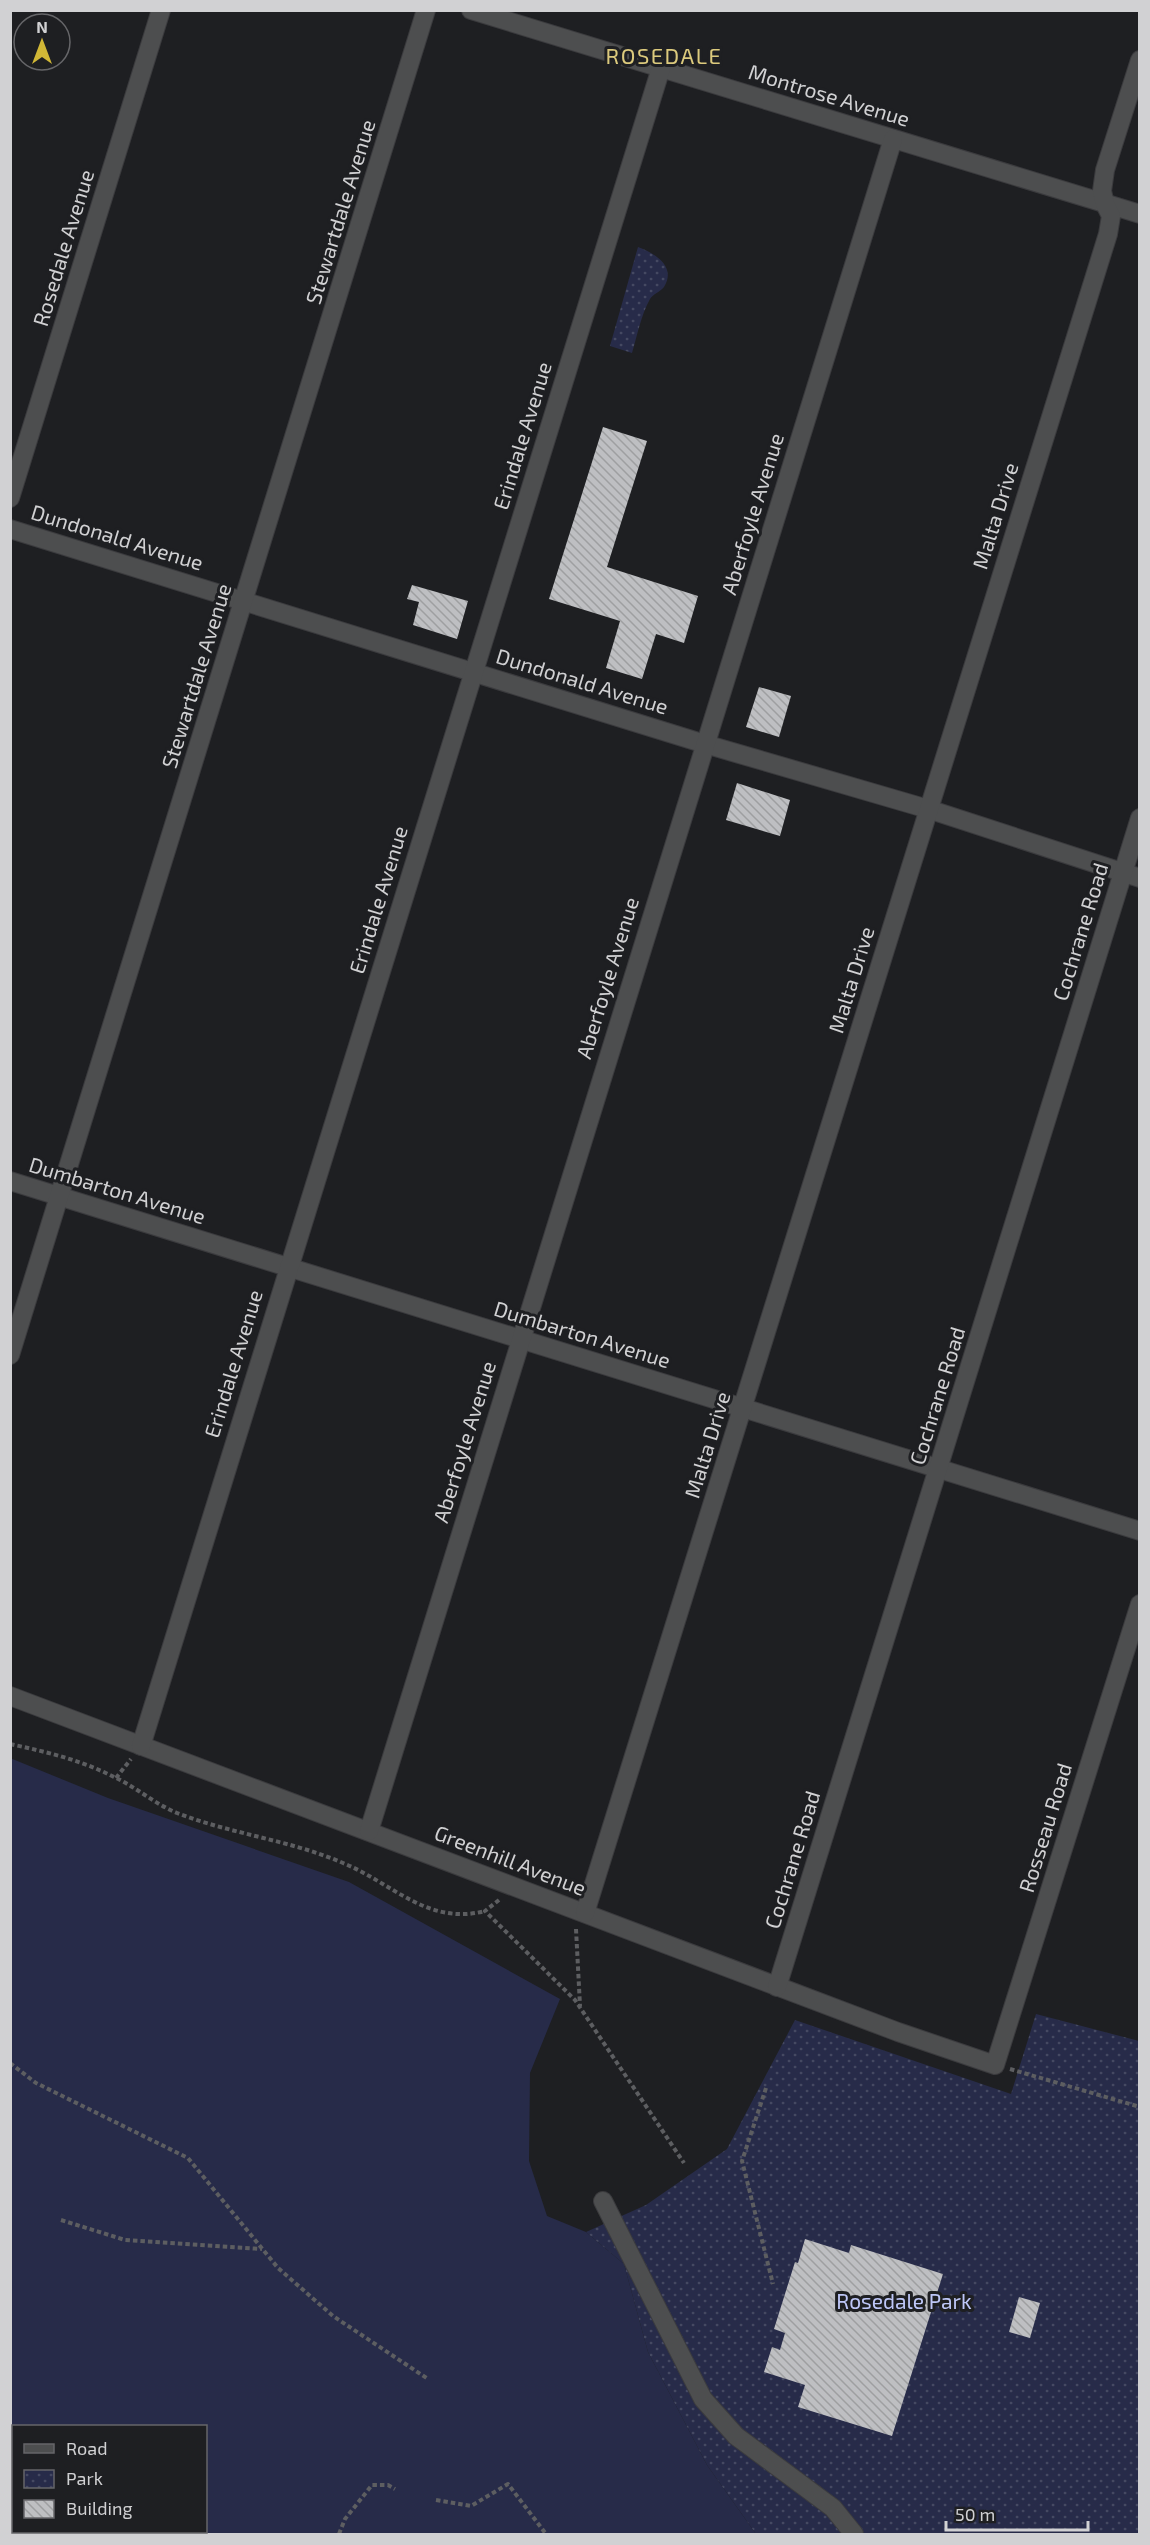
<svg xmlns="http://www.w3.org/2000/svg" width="1150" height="2545" viewBox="0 0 1150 2545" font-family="'Exo 2',sans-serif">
  <defs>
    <pattern id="park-dots" width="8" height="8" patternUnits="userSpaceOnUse" patternTransform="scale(1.5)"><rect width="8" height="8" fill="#272b49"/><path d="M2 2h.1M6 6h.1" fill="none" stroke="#454962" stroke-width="1.8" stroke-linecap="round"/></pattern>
    <pattern id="building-back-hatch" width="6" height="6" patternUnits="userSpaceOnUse" patternTransform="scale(1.5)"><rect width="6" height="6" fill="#bebfc2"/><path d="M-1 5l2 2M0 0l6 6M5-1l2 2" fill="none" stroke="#9e9fa1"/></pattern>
  </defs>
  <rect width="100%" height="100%" fill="#1e1f22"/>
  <path fill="#272b49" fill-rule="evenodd" d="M 10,1758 L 108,1798 L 349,1882 L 560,1999 L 530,2073 L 529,2161 L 547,2216 L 586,2232 L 624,2264 L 648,2352 L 707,2465 L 756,2534 L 11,2534 ZM 14,2426 L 206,2426 L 206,2532 L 14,2532 Z"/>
  <g fill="url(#park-dots)">
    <path d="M 638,247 C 654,253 677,266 664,287 C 660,292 653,294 650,299 C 641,315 637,336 632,353 L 610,346 Z"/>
    <path d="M 1036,2014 L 1139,2041 L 1139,2534 L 756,2534 L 707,2465 L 648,2352 L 624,2264 L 586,2232 L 646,2205 L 727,2149 L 795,2020 L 1011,2094 Z"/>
  </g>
  <g fill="url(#building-back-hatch)">
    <path d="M 603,427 L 647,441 L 607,567 L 698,596 L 684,643 L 656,634 L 642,679 L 606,668 L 620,621 L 549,599 Z"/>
    <path d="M 412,585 L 468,601 L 457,639 L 413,625 L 419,602 L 407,599 Z"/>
    <path d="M 759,687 L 791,696 L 779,737 L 746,727 Z"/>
    <path d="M 737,783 L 790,800 L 780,836 L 726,820 Z"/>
    <path d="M 805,2239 L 849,2253 L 851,2245 L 943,2274 L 892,2436 L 798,2407 L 805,2385 L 764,2372 L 772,2347 L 780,2350 L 785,2333 L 774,2329 L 795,2262 L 798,2263 Z"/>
    <path d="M 1019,2297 L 1040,2303 L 1030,2338 L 1009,2332 Z"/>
  </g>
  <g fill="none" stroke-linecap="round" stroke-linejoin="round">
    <g stroke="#3b3b3e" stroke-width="20">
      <g id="minor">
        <path d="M 471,10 L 1140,214"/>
        <path d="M 10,498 L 161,10"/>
        <path d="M 10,529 L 705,744 L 928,809 L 1140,878"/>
        <path d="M 10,1181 L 1140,1531"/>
        <path d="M 10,1355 L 426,10"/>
        <path d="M 10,1696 L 898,2032 L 995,2065 L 1140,1604"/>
        <path d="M 141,1746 L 661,68"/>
        <path d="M 369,1831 L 893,139"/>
        <path d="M 585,1913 L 1108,234 L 1111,216 L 1105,204 L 1102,191 L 1105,170 L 1140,60"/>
        <path d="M 777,1987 L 1140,818"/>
        <path d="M 603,2201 L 703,2399 L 736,2436 L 833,2508 L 854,2534"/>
      </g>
    </g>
    <g stroke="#5d5e61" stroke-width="4" stroke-dasharray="4.5 3" stroke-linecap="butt">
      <path d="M 10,1744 C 47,1752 81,1760 114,1777 C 136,1787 155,1804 177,1813 C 231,1834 290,1840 343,1863 C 392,1883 428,1926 485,1911"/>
      <path d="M 116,1778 L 131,1759"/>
      <path d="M 499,1900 L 485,1911 L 575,2000 L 684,2163"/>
      <path d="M 576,1929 L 580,2006"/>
      <path d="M 10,2063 L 36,2083 L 188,2158 L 278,2268 L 333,2316 L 428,2379"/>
      <path d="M 1010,2069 L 1140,2107"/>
      <path d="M 766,2088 L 742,2161 L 773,2284"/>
      <path d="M 61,2220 L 125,2240 L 262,2249"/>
      <path d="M 436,2500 L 471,2506 L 508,2484 L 546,2534"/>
      <path d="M 339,2534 L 345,2519 L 372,2485 L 388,2485 L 395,2489"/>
    </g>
    <use href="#minor" stroke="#4d4e4f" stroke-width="18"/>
  </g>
  <g text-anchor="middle" stroke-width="6" stroke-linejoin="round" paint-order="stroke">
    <g font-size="21" fill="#d1d1d3" stroke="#1e1f22">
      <text transform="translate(829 96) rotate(17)" y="7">Montrose Avenue</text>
      <text transform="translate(341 212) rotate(-73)" y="7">Stewartdale Avenue</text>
      <text transform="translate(64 248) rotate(-73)" y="7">Rosedale Avenue</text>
      <text transform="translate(523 436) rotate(-73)" y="7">Erindale Avenue</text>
      <text transform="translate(753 514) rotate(-73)" y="7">Aberfoyle Avenue</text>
      <text transform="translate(996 516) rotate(-73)" y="7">Malta Drive</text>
      <text transform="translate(117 538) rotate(17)" y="7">Dundonald Avenue</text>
      <text transform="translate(197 676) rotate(-73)" y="7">Stewartdale Avenue</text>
      <text transform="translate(582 682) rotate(17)" y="7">Dundonald Avenue</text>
      <text transform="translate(379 900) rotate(-73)" y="7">Erindale Avenue</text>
      <text transform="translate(1081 932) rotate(-73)" y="7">Cochrane Road</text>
      <text transform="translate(608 978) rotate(-73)" y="7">Aberfoyle Avenue</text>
      <text transform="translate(852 980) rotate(-73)" y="7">Malta Drive</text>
      <text transform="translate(117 1191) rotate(17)" y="7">Dumbarton Avenue</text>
      <text transform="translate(582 1335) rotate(17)" y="7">Dumbarton Avenue</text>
      <text transform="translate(234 1364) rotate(-73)" y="7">Erindale Avenue</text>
      <text transform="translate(938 1396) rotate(-73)" y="7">Cochrane Road</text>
      <text transform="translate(465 1442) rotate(-73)" y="7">Aberfoyle Avenue</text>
      <text transform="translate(708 1445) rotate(-73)" y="7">Malta Drive</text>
      <text transform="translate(1046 1828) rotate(-73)" y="7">Rosseau Road</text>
      <text transform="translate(793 1860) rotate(-73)" y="7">Cochrane Road</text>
      <text transform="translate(510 1861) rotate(21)" y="7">Greenhill Avenue</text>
    </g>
    <g font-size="21" fill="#bec7f8" stroke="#1e1f22">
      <text x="904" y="2309">Rosedale Park</text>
    </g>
    <g font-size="22" letter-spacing="1.5" fill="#dcca7d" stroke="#1e1f22">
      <text x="664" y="64">ROSEDALE</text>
    </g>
  </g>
  <rect width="1150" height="2545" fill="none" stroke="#d1d1d3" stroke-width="24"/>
  <rect x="12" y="2425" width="195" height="108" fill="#1e1f22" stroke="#666669" stroke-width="1.5"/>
  <rect x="24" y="2444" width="30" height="9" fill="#4d4e4f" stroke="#666669" stroke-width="1.5"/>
  <text x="66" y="2455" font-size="18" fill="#d1d1d3">Road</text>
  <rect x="24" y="2470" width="30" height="18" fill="url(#park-dots)" stroke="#666669" stroke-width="1.5"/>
  <text x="66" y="2485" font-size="18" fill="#d1d1d3">Park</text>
  <rect x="24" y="2500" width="30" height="18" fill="url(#building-back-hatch)" stroke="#666669" stroke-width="1.5"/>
  <text x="66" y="2515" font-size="18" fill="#d1d1d3">Building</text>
  <g transform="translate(42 42)"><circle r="28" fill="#1e1f22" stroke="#666669" stroke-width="1.5"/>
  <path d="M0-4.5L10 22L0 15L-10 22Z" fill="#d1b736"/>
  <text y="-9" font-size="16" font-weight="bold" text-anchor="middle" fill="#d1d1d3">N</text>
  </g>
  <path d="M946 2521v9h142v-9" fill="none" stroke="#d1d1d3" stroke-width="3"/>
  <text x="955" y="2521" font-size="18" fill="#d1d1d3" stroke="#1e1f22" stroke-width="4.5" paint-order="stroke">50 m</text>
</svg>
